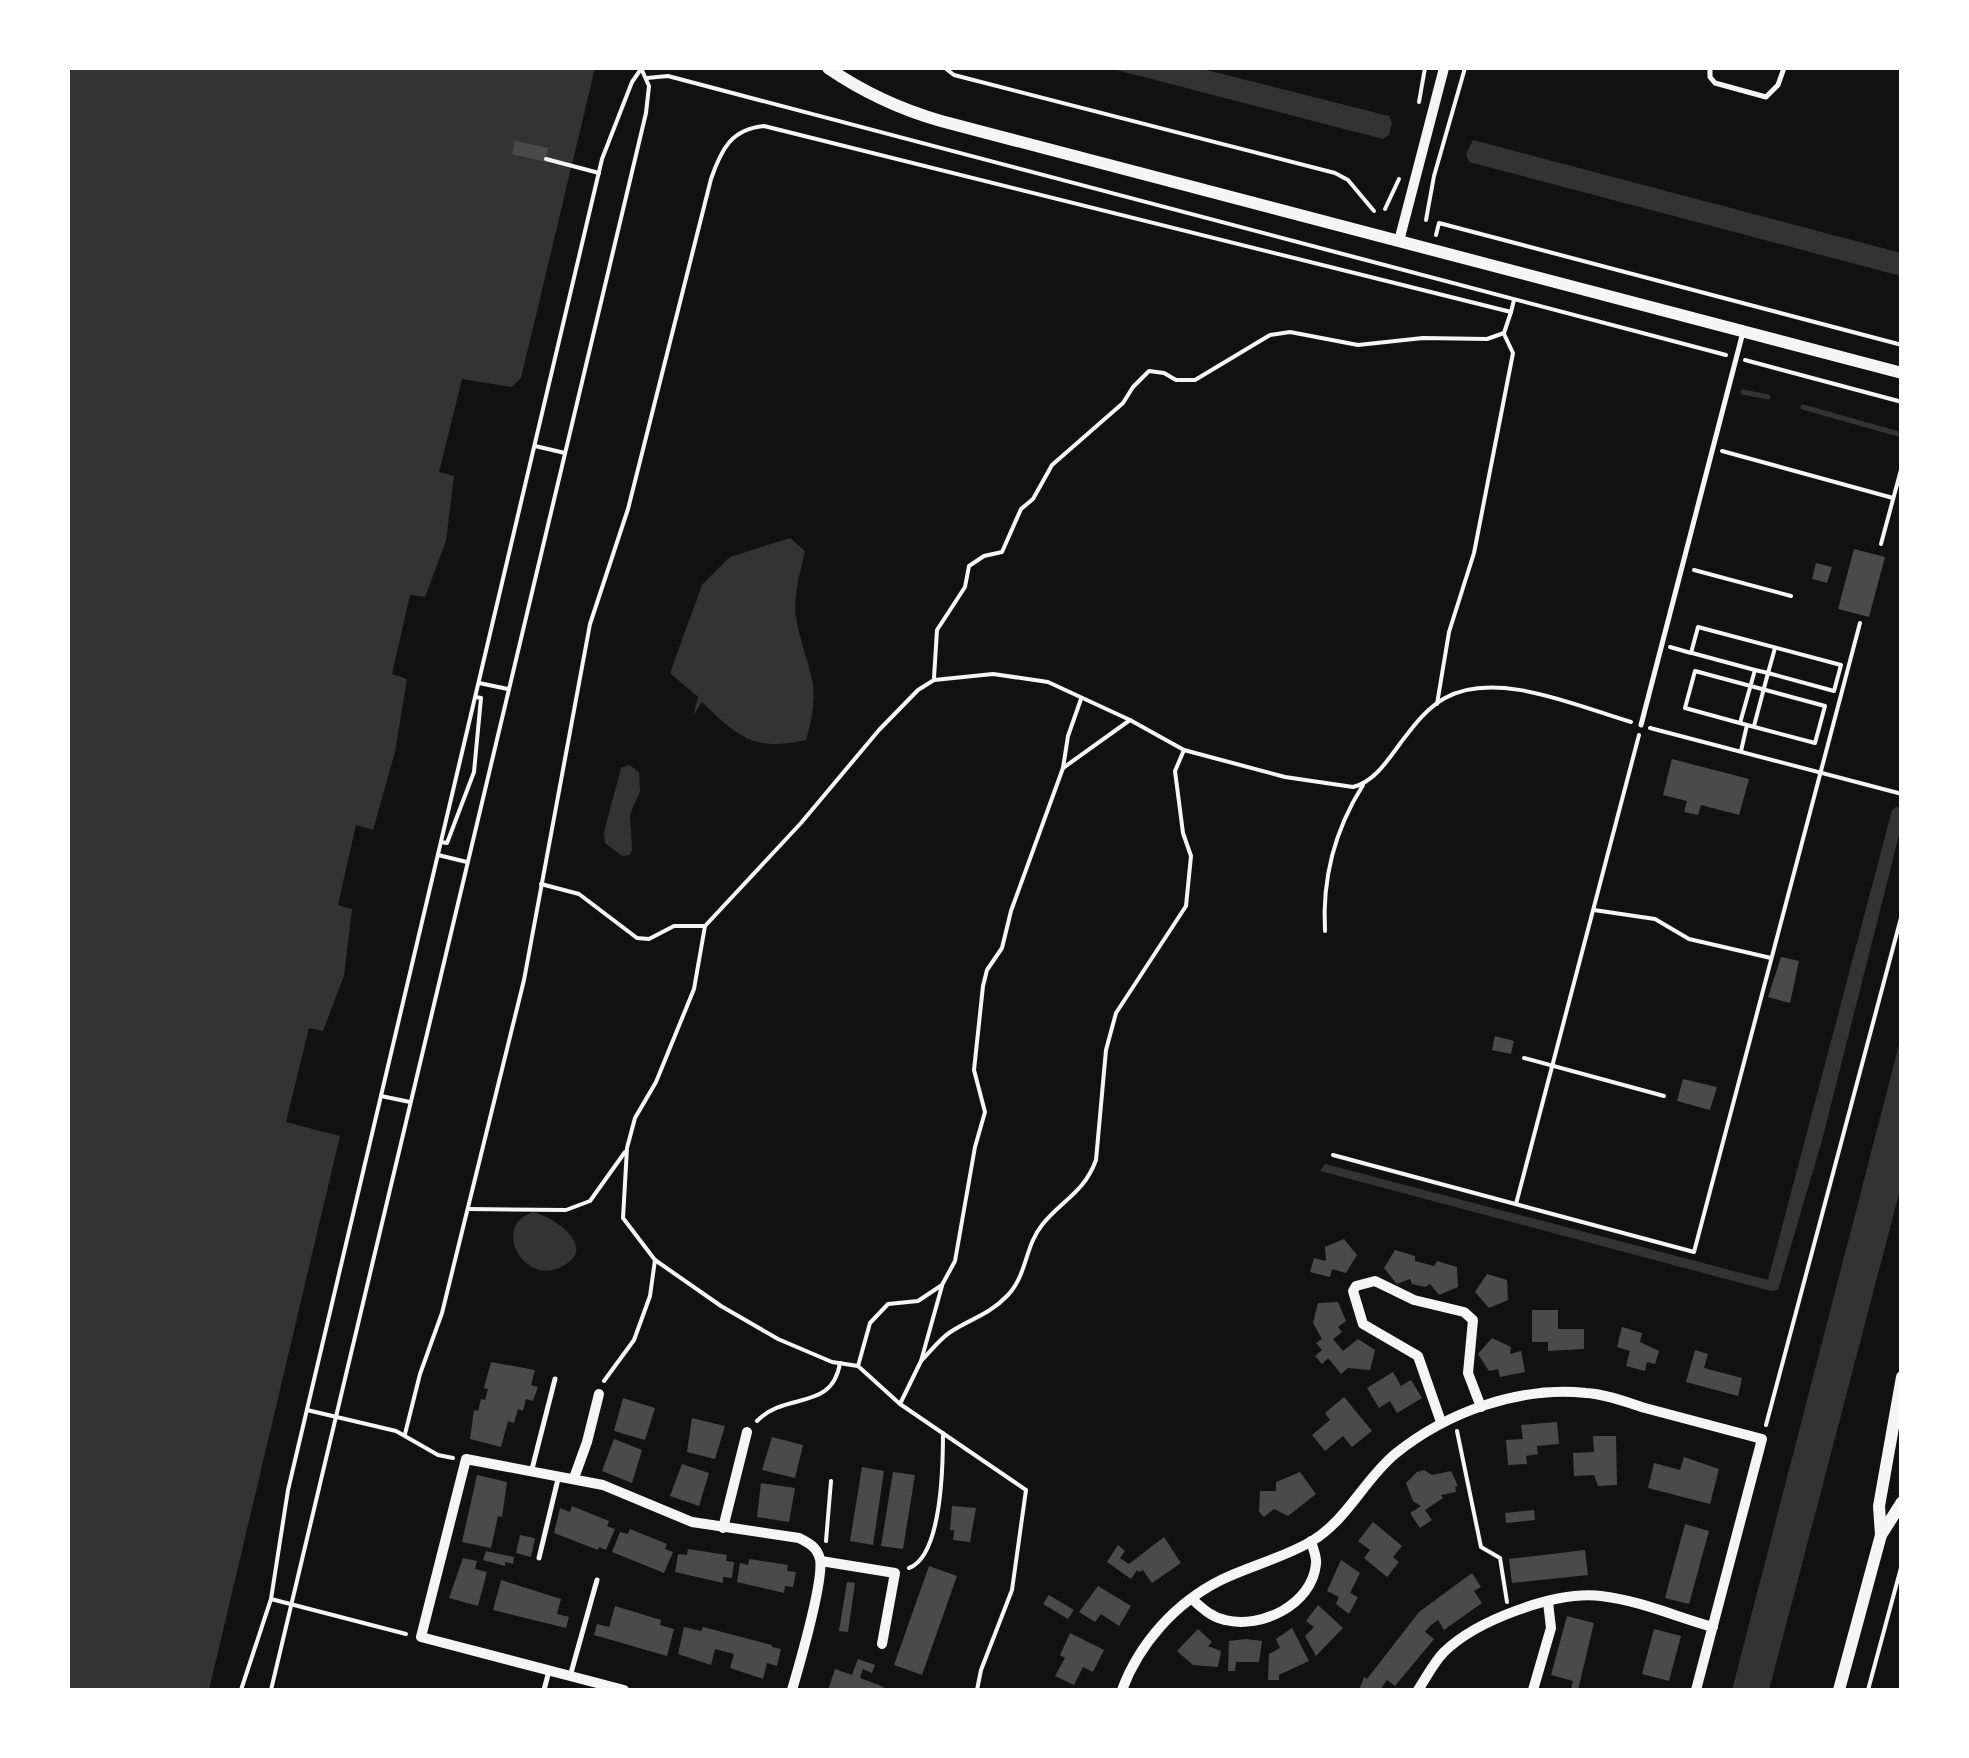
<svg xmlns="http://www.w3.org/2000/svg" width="1969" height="1758" viewBox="0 0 1969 1758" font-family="'Source Sans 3',sans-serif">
  <rect width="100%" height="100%" fill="#111"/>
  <g fill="#333">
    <path d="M 68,68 L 595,68 L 521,378 L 512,387 L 462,379 L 439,472 L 454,476 L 446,541 L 425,597 L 410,595 L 392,674 L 407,679 L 395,752 L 373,830 L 356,825 L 338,905 L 352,909 L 344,976 L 323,1031 L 309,1028 L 286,1122 L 340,1136 L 209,1690 L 68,1690 Z"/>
    <path d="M 1109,68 L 1198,68 L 1389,116 L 1392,123 L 1389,135 L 1383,139 Z"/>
    <path d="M 1473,140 L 1901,253 L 1901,276 L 1469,162 L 1466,154 Z"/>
    <path d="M 790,538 L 805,551 C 800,574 792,599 797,623 C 808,675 823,682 806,740 C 754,752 738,737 702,702 L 693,716 L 698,697 L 670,673 L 702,585 L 730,557 Z"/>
    <path d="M 629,765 L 639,772 L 640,791 L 630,814 L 632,850 L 630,855 L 622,856 L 605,843 L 604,832 L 621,768 Z"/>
    <path d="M 1896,807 L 1901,808 L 1901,827 L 1823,1137 L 1778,1290 L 1771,1291 L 1320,1171 L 1325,1164 L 1768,1280 L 1892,810 Z"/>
    <path d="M 1901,1037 L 1901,1186 L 1769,1690 L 1732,1690 Z"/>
    <path d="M 533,1212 C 557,1218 599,1249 561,1267 C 523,1286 491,1225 533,1212 Z"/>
  </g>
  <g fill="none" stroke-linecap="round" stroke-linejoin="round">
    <g stroke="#333" stroke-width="5">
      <path d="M 1743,392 L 1768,397"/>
      <path d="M 1803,407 L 1902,435"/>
    </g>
  </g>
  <g fill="#4a4a4a">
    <path d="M 515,141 L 548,148 L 545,162 L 512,154 Z"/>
    <path d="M 1854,549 L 1885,557 L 1869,617 L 1838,609 Z"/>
    <path d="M 1816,563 L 1832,567 L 1827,583 L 1812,579 Z"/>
    <path d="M 1672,759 L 1749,779 L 1739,815 L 1701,805 L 1698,815 L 1684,812 L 1687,801 L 1663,795 Z"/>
    <path d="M 1781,957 L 1799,961 L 1790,1003 L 1768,997 Z"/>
    <path d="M 1495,1036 L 1514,1041 L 1511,1054 L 1492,1050 Z"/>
    <path d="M 1683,1079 L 1717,1087 L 1710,1110 L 1677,1101 Z"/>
    <path d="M 1344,1239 L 1357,1255 L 1346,1273 L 1332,1269 L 1330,1277 L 1310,1272 L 1314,1258 L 1326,1261 L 1325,1247 Z"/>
    <path d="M 1395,1250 L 1415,1256 L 1415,1261 L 1434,1266 L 1437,1261 L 1457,1267 L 1458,1287 L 1439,1295 L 1430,1284 L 1425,1287 L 1412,1284 L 1410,1279 L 1397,1284 L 1384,1268 Z"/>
    <path d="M 1487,1274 L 1507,1280 L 1508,1300 L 1489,1308 L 1475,1292 Z"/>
    <path d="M 1338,1302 L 1346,1321 L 1338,1327 L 1342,1332 L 1333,1339 L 1343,1351 L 1358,1339 L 1375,1350 L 1370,1370 L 1348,1368 L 1341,1374 L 1328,1358 L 1322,1364 L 1315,1356 L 1322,1350 L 1316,1343 L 1322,1339 L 1313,1323 L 1318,1303 Z"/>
    <path d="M 1532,1310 L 1558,1310 L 1558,1329 L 1584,1329 L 1584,1349 L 1548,1351 L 1548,1342 L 1532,1342 Z"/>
    <path d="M 1622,1327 L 1642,1333 L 1640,1342 L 1659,1351 L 1655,1364 L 1647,1362 L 1645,1371 L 1626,1366 L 1630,1351 L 1617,1347 Z"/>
    <path d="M 1492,1338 L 1511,1347 L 1510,1354 L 1521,1351 L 1525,1372 L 1500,1377 L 1498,1369 L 1489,1371 L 1478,1354 Z"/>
    <path d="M 1695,1350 L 1708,1354 L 1704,1368 L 1742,1378 L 1738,1396 L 1686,1382 Z"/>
    <path d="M 491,1362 L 535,1370 L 531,1385 L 538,1387 L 533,1401 L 526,1399 L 523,1411 L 518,1409 L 514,1423 L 508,1421 L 501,1447 L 470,1439 L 474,1410 L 478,1411 L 481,1399 L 485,1400 L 488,1389 L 484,1388 Z"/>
    <path d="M 1393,1372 L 1401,1386 L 1411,1380 L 1422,1398 L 1397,1413 L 1390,1401 L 1379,1408 L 1367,1388 Z"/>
    <path d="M 1344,1397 L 1372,1431 L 1352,1447 L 1343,1436 L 1325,1451 L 1312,1435 L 1330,1420 L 1325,1413 Z"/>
    <path d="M 623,1398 L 655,1408 L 645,1440 L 614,1431 Z"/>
    <path d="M 692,1418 L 725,1426 L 715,1459 L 687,1452 Z"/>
    <path d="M 1557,1422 L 1559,1444 L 1537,1446 L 1538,1454 L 1526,1456 L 1527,1464 L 1508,1465 L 1506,1440 L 1523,1439 L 1521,1425 Z"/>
    <path d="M 1593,1436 L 1616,1436 L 1617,1485 L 1598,1486 L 1594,1475 L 1574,1476 L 1573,1453 L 1594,1452 Z"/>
    <path d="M 772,1437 L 803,1445 L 795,1478 L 762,1470 Z"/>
    <path d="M 614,1439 L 642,1450 L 632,1483 L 602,1471 Z"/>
    <path d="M 1684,1457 L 1719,1469 L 1710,1504 L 1648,1488 L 1654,1463 L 1680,1470 Z"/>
    <path d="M 682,1464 L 709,1473 L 699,1506 L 670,1496 Z"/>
    <path d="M 862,1467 L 884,1471 L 873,1545 L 850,1541 Z"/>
    <path d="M 1424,1470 L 1432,1475 L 1451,1471 L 1458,1486 L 1455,1487 L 1456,1492 L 1441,1495 L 1443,1498 L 1425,1510 L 1432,1520 L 1420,1528 L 1410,1513 L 1421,1506 L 1413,1501 L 1406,1483 L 1417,1472 Z"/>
    <path d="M 893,1472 L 915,1475 L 903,1549 L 881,1546 Z"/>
    <path d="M 1300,1472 L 1316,1494 L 1288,1516 L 1274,1509 L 1264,1517 L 1259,1512 L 1260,1491 L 1276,1491 L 1276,1482 Z"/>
    <path d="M 477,1475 L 507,1482 L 502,1517 L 498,1516 L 491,1548 L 462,1542 Z"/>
    <path d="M 761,1483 L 795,1488 L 789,1522 L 757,1517 Z"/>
    <path d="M 572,1506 L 609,1521 L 607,1526 L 615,1529 L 606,1550 L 599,1547 L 598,1550 L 554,1533 L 560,1508 L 570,1512 Z"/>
    <path d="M 952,1506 L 976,1508 L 970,1542 L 953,1540 L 954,1530 L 950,1530 Z"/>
    <path d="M 1534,1510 L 1535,1520 L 1506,1523 L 1505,1513 Z"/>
    <path d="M 1373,1522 L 1402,1546 L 1393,1557 L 1399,1562 L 1387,1577 L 1364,1558 L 1370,1550 L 1358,1541 Z"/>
    <path d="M 1685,1524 L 1709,1531 L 1689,1604 L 1665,1598 Z"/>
    <path d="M 630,1529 L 667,1544 L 665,1549 L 673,1552 L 664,1573 L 612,1552 L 620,1532 L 628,1534 Z"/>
    <path d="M 520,1535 L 535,1538 L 531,1557 L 516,1553 Z"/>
    <path d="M 1164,1537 L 1181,1563 L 1152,1583 L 1143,1570 L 1139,1572 L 1137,1570 L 1131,1579 L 1107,1562 L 1118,1545 L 1125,1551 L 1120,1558 L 1129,1564 Z"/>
    <path d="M 688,1549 L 727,1555 L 726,1561 L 734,1562 L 732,1578 L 723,1577 L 723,1583 L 675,1572 L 678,1554 L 687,1555 Z"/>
    <path d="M 1585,1550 L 1588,1575 L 1512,1583 L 1509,1559 Z"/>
    <path d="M 486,1551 L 514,1557 L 513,1564 L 505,1562 L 505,1566 L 483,1560 Z"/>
    <path d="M 463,1558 L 477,1561 L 475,1569 L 487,1572 L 478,1606 L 449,1598 Z"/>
    <path d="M 749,1559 L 788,1565 L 787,1571 L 796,1572 L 793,1587 L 785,1586 L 784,1593 L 737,1582 L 740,1563 L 748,1565 Z"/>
    <path d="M 1341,1560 L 1360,1573 L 1350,1593 L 1358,1597 L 1349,1614 L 1336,1604 L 1339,1597 L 1327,1591 Z"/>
    <path d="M 929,1566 L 957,1576 L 922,1675 L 894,1665 Z"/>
    <path d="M 1472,1573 L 1481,1587 L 1474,1591 L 1482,1603 L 1444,1630 L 1438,1620 L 1431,1625 L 1425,1632 L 1434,1639 L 1395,1686 L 1387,1680 L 1380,1690 L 1359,1690 L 1364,1677 L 1367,1679 L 1419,1612 Z"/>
    <path d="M 501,1580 L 561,1599 L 557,1614 L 569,1617 L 566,1628 L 493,1610 Z"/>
    <path d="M 847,1582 L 855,1583 L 848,1632 L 839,1631 Z"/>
    <path d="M 1098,1586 L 1131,1606 L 1119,1626 L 1101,1614 L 1095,1622 L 1079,1612 Z"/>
    <path d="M 1049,1595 L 1074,1610 L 1068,1619 L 1043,1604 Z"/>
    <path d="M 1318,1605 L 1343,1628 L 1316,1656 L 1305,1636 L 1314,1627 L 1306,1621 Z"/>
    <path d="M 615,1606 L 661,1620 L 660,1625 L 674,1629 L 667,1656 L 594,1635 L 597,1624 L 609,1627 Z"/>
    <path d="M 1567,1616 L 1594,1623 L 1578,1690 L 1571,1689 L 1573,1681 L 1551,1675 Z"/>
    <path d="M 684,1627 L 701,1631 L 703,1627 L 772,1645 L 772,1647 L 781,1649 L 777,1666 L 767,1663 L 763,1679 L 730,1668 L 734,1654 L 715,1649 L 711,1665 L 678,1654 Z"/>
    <path d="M 1292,1628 L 1309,1661 L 1279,1675 L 1279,1680 L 1268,1680 L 1269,1654 L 1280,1648 L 1276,1639 Z"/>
    <path d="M 1198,1629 L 1212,1642 L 1208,1646 L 1221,1651 L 1218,1667 L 1193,1665 L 1177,1651 Z"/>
    <path d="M 1654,1629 L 1681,1636 L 1669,1681 L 1642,1674 Z"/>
    <path d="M 1070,1633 L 1104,1650 L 1093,1672 L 1083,1667 L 1074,1685 L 1055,1676 L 1065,1658 L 1060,1655 Z"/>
    <path d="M 1246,1639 L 1262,1641 L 1259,1662 L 1236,1662 L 1235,1671 L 1228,1671 L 1229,1641 Z"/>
    <path d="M 858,1659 L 875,1665 L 872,1673 L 863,1669 L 860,1678 L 884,1687 L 883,1690 L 828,1690 L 835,1669 L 852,1675 Z"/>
  </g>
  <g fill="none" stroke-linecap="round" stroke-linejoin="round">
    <g stroke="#f5f5f5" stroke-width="4">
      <path d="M 945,68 L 954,75 L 1335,173 L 1348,180 L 1374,211"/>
      <path d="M 647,78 L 668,76 L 1726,355"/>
      <path d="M 1419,102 L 1425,68"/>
      <path d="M 546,159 L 599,173"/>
      <path d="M 1385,209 L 1399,179"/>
      <path d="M 1426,220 L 1434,176 L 1465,68"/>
      <path d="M 1436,235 L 1439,223 L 1902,345"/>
      <path d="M 1745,360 L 1902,402"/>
      <path d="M 535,446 L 565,453"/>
      <path d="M 1722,451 L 1893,498"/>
      <path d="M 1881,544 L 1902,466"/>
      <path d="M 1694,570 L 1791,596"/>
      <path d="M 1670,647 L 1691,653 L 1698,627 L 1841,665 L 1834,691 L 1768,673 L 1754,726"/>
      <path d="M 1692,653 L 1755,670 L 1740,723"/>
      <path d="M 1755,670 L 1768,673 L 1775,648"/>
      <path d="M 934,678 L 937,630 L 965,587 L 969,566 L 984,556 L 1002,552 L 1021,509 L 1033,499 L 1052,465 L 1123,403 L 1133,387 L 1149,371 L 1164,373 L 1176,380 L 1195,380 L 1270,335 L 1290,332 L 1358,345 L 1423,338 L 1487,339 L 1504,333 L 1511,312"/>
      <path d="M 479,683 L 508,689"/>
      <path d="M 1437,704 L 1449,632 L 1474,553 L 1513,353 L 1504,334"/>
      <path d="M 1650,728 L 1902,794"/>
      <path d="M 1741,751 L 1747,725 L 1815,743 L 1825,706 L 1695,671 L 1685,708 L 1747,725"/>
      <path d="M 1063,768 L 1130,720"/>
      <path d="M 441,842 L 447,843 L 474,772 L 481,698 L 476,697"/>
      <path d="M 438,855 L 467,862"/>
      <path d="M 541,884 L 579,894 L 637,938 L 649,939 L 674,926 L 705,926 L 801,823 L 879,730 L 918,690 L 934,680 L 993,674 L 1048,682 L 1130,720 L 1184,750 L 1285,777 L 1353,787 C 1375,782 1389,758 1402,741 C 1415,724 1427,708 1445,698 C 1496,669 1579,707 1631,722"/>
      <path d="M 1594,910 L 1655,919 L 1689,939 L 1771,958"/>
      <path d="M 705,926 L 694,989 L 656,1082 L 635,1118 L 627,1148 L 623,1218 L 655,1260 L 721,1306 L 778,1339 L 832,1362 L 858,1366 L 870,1323 L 888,1304 L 918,1301 L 942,1285 L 955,1261 L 975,1147 L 985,1112 L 974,1070 L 983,986 L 987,970 L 1002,948 L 1011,911 L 1063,768 L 1068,736 L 1081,699"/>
      <path d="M 1325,931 C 1322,878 1334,831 1363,785"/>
      <path d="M 1524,1058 L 1664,1096"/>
      <path d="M 381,1096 L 410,1102"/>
      <path d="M 1333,1155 L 1694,1252 L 1860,623"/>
      <path d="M 1516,1204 L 1639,735"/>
      <path d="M 468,1209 L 566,1210 L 590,1201 L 625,1152"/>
      <path d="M 921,1361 C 930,1352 939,1340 949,1333 C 969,1319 988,1316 1008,1295 C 1027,1275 1025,1246 1042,1225 C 1062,1200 1084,1193 1096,1160 L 1106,1050 L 1116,1013 L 1186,906 L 1191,856 L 1183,833 L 1175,771 L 1184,750"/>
      <path d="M 858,1366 L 900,1404 L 1026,1490 L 1012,1590 L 981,1670 L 977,1690"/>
      <path d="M 604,1381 L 634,1340 L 650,1296 L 655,1260"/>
      <path d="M 900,1404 L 921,1361 L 942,1286"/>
      <path d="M 307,1410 L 396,1431 L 438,1455 L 453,1458"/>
      <path d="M 757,1421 C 786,1391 832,1412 840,1363"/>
      <path d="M 1766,1425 L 1902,914"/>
      <path d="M 1457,1431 L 1481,1547 L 1500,1558 L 1507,1602"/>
      <path d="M 405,1434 L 420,1374 L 442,1313 L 524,980 L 590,624 L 628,509 L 711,179 C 721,150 731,129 764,126 L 1511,312 L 1514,300"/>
      <path d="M 826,1541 L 831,1481"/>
      <path d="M 909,1568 C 942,1556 943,1464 943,1433"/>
      <path d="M 271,1599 L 406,1634"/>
      <path d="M 241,1690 L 271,1599 L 288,1490 L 602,159 L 632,82 L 641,69"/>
      <path d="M 271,1690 L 646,113 L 649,86 L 641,68"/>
      <path d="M 1868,1690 L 1902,1564"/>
    </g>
    <g stroke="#f5f5f5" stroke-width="5">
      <path d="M 1710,68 L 1710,77 L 1715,83 L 1766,97 L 1778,85 L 1784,68"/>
      <path d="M 1641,725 L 1743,332"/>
      <path d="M 532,1469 L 555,1379"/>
      <path d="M 539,1558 L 558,1479"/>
      <path d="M 571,1673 L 597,1580"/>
      <path d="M 544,1690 L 549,1671"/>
    </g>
    <g stroke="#f5f5f5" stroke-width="10">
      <path d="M 1399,241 L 1444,68"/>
      <path d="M 1441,1422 L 1418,1356 L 1363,1324 L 1353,1291 L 1356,1286 L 1375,1281 L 1414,1300 L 1464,1312 L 1473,1320 L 1468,1373 L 1481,1407"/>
      <path d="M 574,1478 L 587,1442 L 599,1394"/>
      <path d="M 723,1528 L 747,1432"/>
      <path d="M 821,1561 L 895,1573 L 882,1644"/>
      <path d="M 1192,1599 C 1202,1608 1211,1617 1225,1620 C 1261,1629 1312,1605 1316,1564 C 1317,1557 1313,1549 1311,1541"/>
      <path d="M 624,1690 L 421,1637 L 466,1459 L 603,1485 L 692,1522 L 799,1538 C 809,1543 817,1547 820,1559 C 824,1580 799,1666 792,1690"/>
      <path d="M 1122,1690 C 1139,1644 1175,1603 1221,1580 C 1250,1566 1283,1558 1312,1541 C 1347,1520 1364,1480 1395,1454 C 1447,1412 1519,1386 1586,1393 C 1605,1394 1626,1402 1645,1408 C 1684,1418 1723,1429 1762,1439 L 1696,1690"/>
      <path d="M 1418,1690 C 1426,1678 1434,1662 1444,1652 C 1477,1620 1555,1591 1601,1596 C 1638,1600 1677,1617 1713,1627"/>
      <path d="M 1533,1690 L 1551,1628 L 1548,1602"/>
    </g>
    <g stroke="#f5f5f5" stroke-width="12">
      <path d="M 828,68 C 863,92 899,109 941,121 L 1902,373"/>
      <path d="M 1881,1535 L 1879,1506 L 1902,1377"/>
      <path d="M 1839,1690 L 1881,1535 L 1902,1502"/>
    </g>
  </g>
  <rect width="1969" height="1758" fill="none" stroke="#ffffff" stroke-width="140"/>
</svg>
